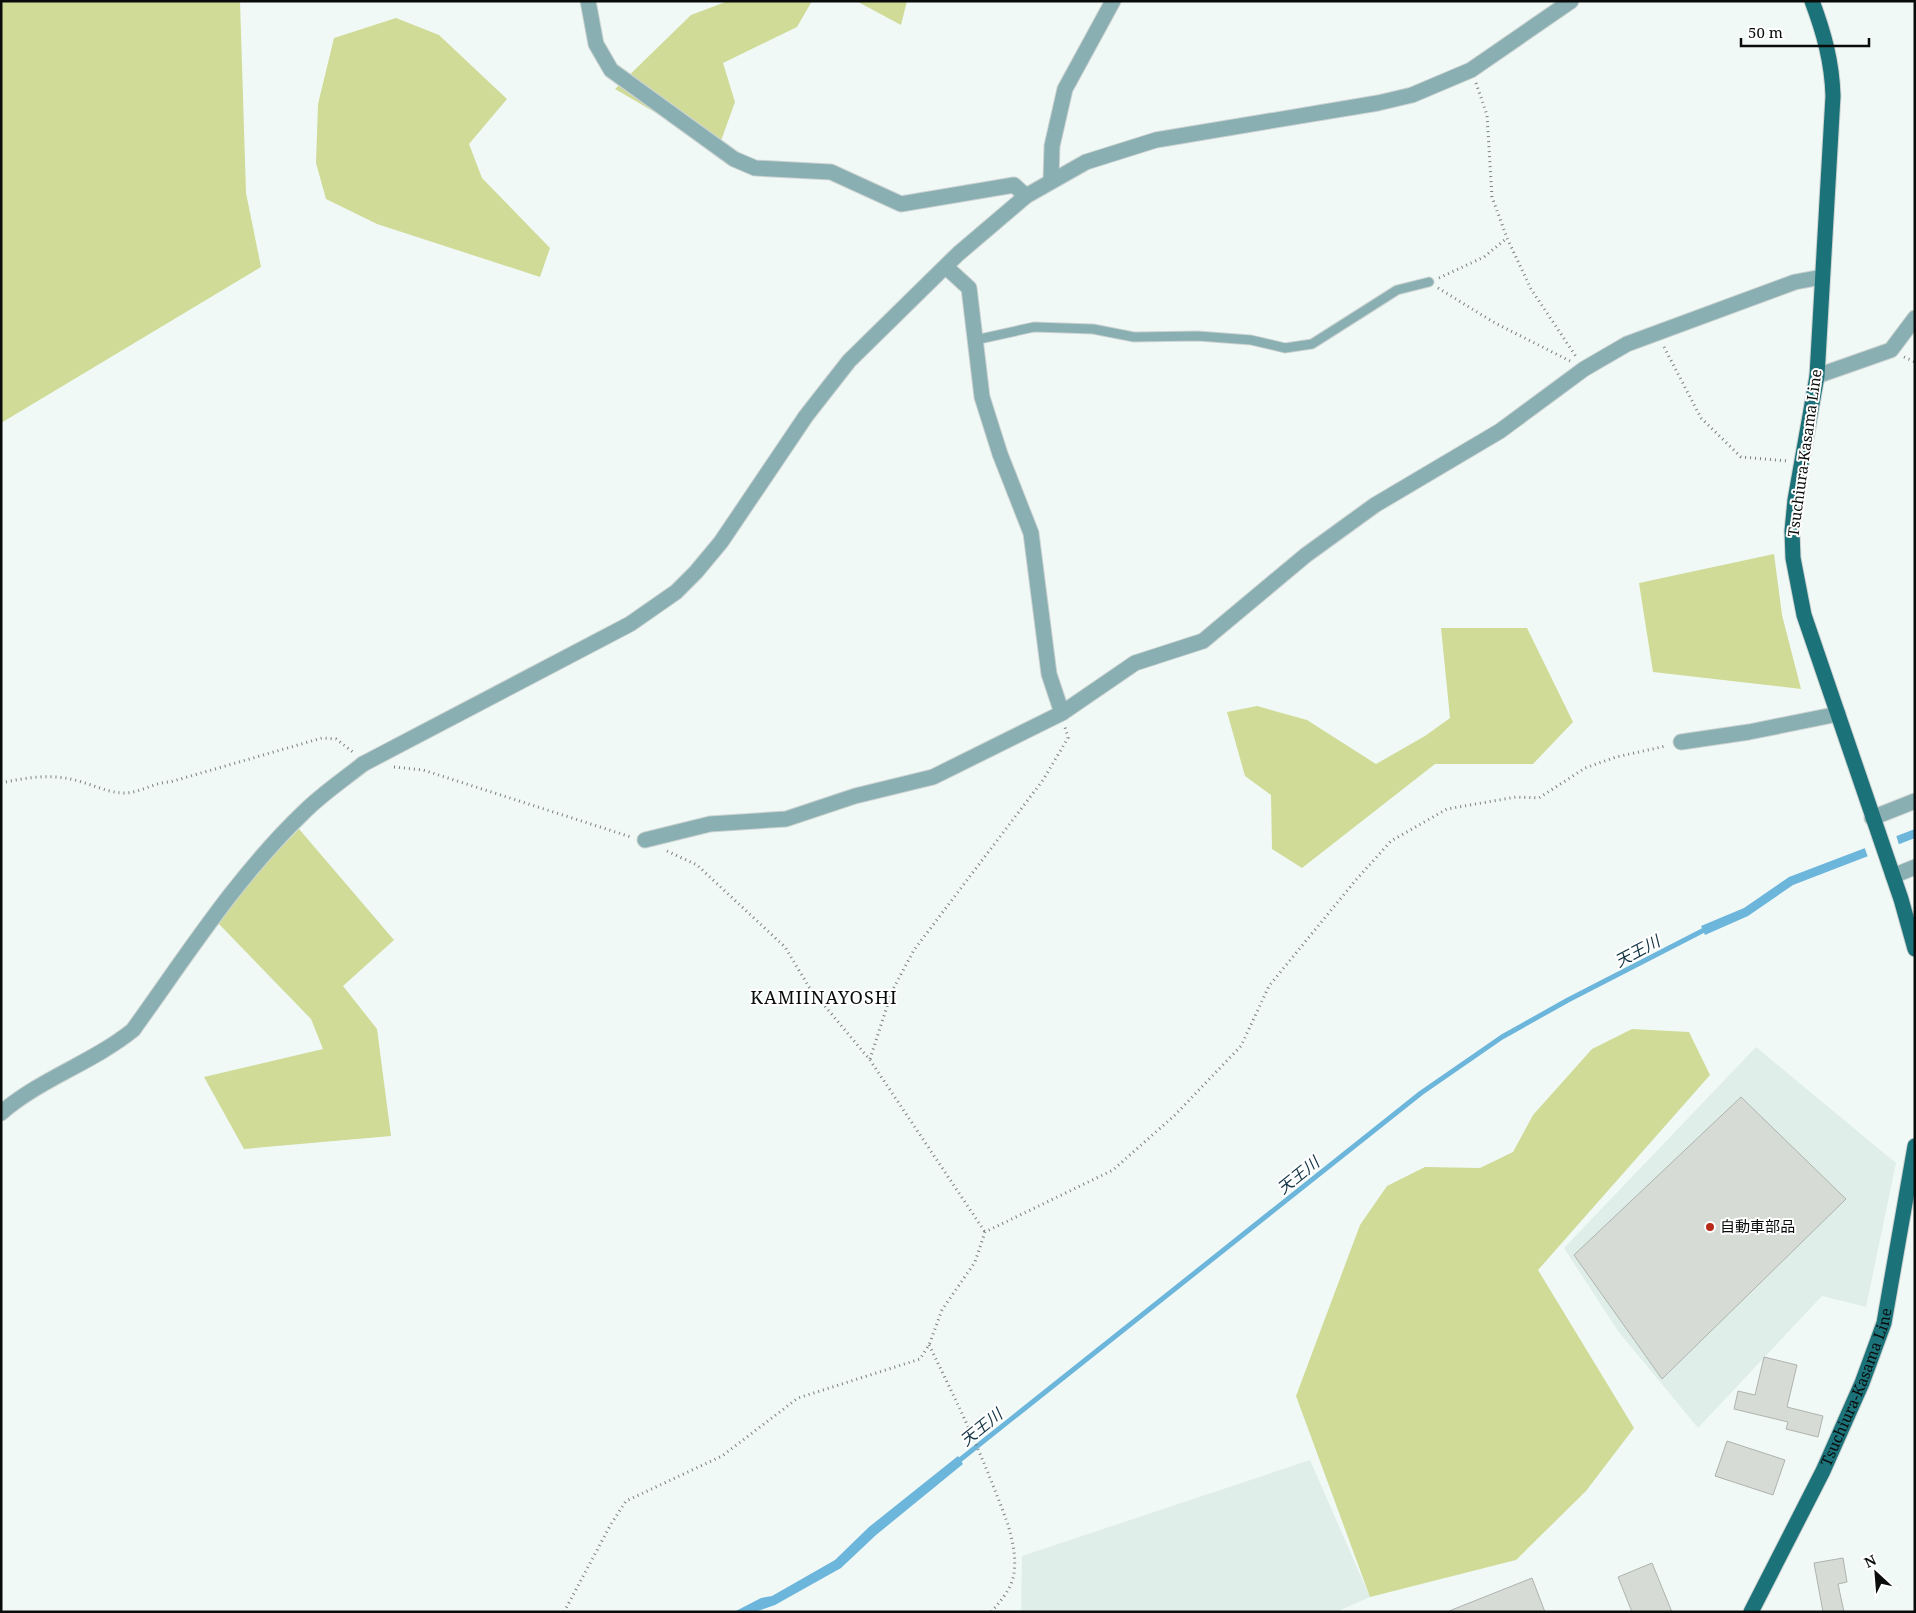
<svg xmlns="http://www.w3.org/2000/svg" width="1916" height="1613" viewBox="0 0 1916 1613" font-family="'Noto Serif','Noto Sans JP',serif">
  <rect width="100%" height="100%" fill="#f1f9f7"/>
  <g fill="#dfeee9">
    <path d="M 1756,1047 L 1896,1163 L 1866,1307 L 1822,1296 L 1698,1428 L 1618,1331 L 1564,1248 Z"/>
    <path d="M 1310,1460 L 1370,1597 L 1336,1612 L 1021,1612 L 1022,1556 Z"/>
  </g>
  <g fill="#cfdb97">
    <path d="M 1,1 L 240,1 L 246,193 L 261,267 L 1,423 Z"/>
    <path d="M 728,1 L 812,1 L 797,27 L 723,63 L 735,102 L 718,149 L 615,89 L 691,15 Z"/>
    <path d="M 857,1 L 907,1 L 901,25 L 860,3 Z"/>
    <path d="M 396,18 L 439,35 L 507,99 L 469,144 L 482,178 L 550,248 L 540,277 L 377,224 L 326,199 L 316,163 L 318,104 L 334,38 Z"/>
    <path d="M 1774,554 L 1782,615 L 1801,689 L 1653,672 L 1639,583 Z"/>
    <path d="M 1441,628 L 1527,628 L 1573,722 L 1533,764 L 1435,764 L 1302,868 L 1272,849 L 1271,795 L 1245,776 L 1227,712 L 1257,706 L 1307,720 L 1376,764 L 1425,736 L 1450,718 Z"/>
    <path d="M 299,829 L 394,940 L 343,986 L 377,1029 L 391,1136 L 244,1149 L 204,1077 L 323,1049 L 311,1019 L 217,922 L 249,880 Z"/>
    <path d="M 1632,1029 L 1689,1032 L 1710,1075 L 1538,1270 L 1634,1428 L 1586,1491 L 1516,1560 L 1370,1597 L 1296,1396 L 1360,1225 L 1387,1186 L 1425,1167 L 1480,1168 L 1513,1152 L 1533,1115 L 1592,1049 Z"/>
  </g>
  <g fill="#6cb5db">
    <path d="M 1915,829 L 1915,838 L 1793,885 L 1748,916 L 1705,935 L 1701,926 L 1744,908 L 1789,877 Z"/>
    <path d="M 958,1456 L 963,1464 L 876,1535 L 841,1568 L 775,1605 L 755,1612 L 734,1612 L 761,1598 L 772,1596 L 835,1560 L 869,1527 Z"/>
  </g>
  <path fill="#f1f9f7" d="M 1896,835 L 1900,848 L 1869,860 L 1864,846 Z"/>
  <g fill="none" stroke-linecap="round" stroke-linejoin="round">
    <path stroke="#6cb5db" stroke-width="5" d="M 956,1463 L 1421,1093 L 1502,1037 L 1568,1000 L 1708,928"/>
  </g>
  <g fill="#d6dbd6" stroke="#aeb3ae">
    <path d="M 1741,1097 L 1846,1199 L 1662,1379 L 1574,1255 Z"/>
    <path d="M 1764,1357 L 1797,1365 L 1787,1407 L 1823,1416 L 1818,1437 L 1786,1429 L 1788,1422 L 1734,1409 L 1738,1391 L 1755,1395 Z"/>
    <path d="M 1727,1441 L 1785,1460 L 1773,1495 L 1715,1476 Z"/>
    <path d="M 1843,1558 L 1847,1582 L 1838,1584 L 1844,1612 L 1823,1612 L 1814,1563 Z"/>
    <path d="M 1652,1563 L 1672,1612 L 1632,1612 L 1618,1577 Z"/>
    <path d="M 1532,1578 L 1545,1612 L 1450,1612 L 1449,1611 Z"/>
  </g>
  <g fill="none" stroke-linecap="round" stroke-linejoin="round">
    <g stroke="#ccd3d1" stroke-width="11">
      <path id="service" d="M 975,340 L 1034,327 L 1093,329 L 1134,337 L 1198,336 L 1251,340 L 1285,348 L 1312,344 L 1397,290 L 1429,282"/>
    </g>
    <g stroke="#ccd3d1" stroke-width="17">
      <g id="minor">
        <path d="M 588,1 L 596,44 L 611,70 L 734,159 L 755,168 L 831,172 L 901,204 L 1014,185 L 1026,196"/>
        <path d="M 1051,180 L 1052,146 L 1065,89 L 1113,1"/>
        <path d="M 946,267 L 969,288 L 982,397 L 1000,454 L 1031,533 L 1049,674 L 1062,713"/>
        <path d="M 1817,376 L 1891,350 L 1915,318"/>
        <path d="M 1681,742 L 1749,732 L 1838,714"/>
        <path d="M 1872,818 L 1915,801"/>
        <path d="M 645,840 L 710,824 L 786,819 L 855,796 L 933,777 L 1062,713 L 1135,663 L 1203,641 L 1306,555 L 1375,505 L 1500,431 L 1584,369 L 1627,344 L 1795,282 L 1822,277"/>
        <path d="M 1893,876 L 1915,867"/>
        <path d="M 1,1113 C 40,1079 92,1063 133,1030 C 187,955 237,876 304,812 C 322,794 343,780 363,764"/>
      </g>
    </g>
    <g stroke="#ccd3d1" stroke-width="17">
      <path id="tertiary" d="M 363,764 L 630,624 L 676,592 L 696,572 L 721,542 L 806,416 L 849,361 L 958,254 L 1026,196 L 1086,162 L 1156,140 L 1378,103 L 1412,95 L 1471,70 L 1571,1"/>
    </g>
    <g stroke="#ccd3d1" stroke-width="17">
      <g id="primary">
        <path d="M 1812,1 C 1824,33 1832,62 1833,96 L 1817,376 L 1795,500 L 1792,531 L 1793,558 L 1804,615 L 1901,899 L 1915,949"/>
        <path id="s1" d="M 1751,1612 L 1823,1471 L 1862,1383 L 1884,1323 L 1915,1146"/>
      </g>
    </g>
    <g stroke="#7b807f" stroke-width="3" stroke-dasharray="1 4" stroke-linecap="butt">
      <path d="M 1476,83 L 1487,115 L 1492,197 L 1507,238 L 1531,289 L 1577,358"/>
      <path d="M 1439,278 L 1484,257 L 1507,238"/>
      <path d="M 1438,288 L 1495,323 L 1570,361"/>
      <path d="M 1664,347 L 1701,418 L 1741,457 L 1788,461"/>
      <path d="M 1904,357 L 1915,362"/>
      <path d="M 394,767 L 423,770 L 631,837"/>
      <path d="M 1,783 C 24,778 47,774 70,779 C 87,782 105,792 122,793 C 139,794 154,782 170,782 L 322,738 L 336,739 L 353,752"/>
      <path d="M 667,851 L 697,865 L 785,947 L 809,987 L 870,1060 L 985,1232"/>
      <path d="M 870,1059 L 892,991 L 914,950 L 1043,780 L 1068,738 L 1065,727"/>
      <path d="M 929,1345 C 952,1392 975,1439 994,1488 C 1004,1514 1018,1544 1014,1573 C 1012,1588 1001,1601 991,1612"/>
      <path d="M 564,1612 L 611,1524 L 626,1501 L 722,1456 L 798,1398 L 920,1359 L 929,1345 L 942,1310 L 975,1262 L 985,1232 L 1113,1170 L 1175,1115 L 1241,1046 L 1269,986 L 1355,881 L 1391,841 L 1447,809 L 1516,797 L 1539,798 L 1585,768 L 1616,757 L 1666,746"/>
    </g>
    <use href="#service" stroke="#89afb2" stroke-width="9"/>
    <use href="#minor" stroke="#89afb2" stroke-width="15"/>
    <use href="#tertiary" stroke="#89afb2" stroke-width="15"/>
    <use href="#primary" stroke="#1c7279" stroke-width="15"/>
  </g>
  <circle fill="#b82b1b" stroke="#fff" stroke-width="2" cx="1710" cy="1227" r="5"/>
  <g text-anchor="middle" stroke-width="4" stroke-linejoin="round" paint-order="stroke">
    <g font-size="15" fill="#090c0b" stroke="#fff">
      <text transform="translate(1805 453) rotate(-82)" y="5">Tsuchiura-Kasama Line</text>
      <text dy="5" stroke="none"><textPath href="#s1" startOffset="249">Tsuchiura-Kasama Line</textPath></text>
    </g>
    <g font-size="15" fill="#090c0b" stroke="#fff" text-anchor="start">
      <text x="1720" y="1232">自動車部品</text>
    </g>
    <g font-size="16" font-style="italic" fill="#113343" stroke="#fff">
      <text transform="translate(1637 951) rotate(-28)" y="6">天王川</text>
      <text transform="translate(1298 1175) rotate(-39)" y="6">天王川</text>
      <text transform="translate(981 1427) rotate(-39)" y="6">天王川</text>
    </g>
    <g font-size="18" letter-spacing="1" fill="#090c0b" stroke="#fff">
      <text x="824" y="1004">KAMIINAYOSHI</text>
    </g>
  </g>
  <rect width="1916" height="1613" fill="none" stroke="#090c0b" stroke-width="5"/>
  <g transform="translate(1876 1573) rotate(334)" stroke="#ffffff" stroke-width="4" paint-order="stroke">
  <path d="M0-4L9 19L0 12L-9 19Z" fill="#090c0b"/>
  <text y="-8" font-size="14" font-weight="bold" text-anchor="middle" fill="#090c0b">N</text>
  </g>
  <path d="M1741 38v8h128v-8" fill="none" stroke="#090c0b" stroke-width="2.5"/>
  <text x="1748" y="38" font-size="15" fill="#090c0b" stroke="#ffffff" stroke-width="4" paint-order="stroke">50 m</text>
</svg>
